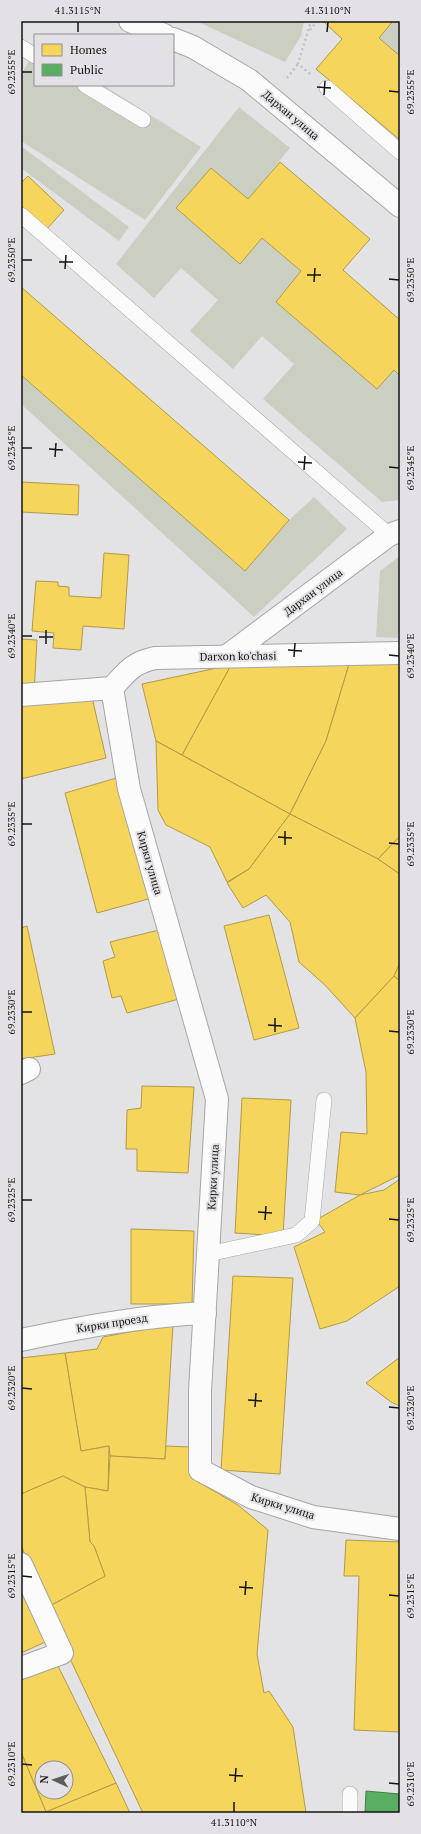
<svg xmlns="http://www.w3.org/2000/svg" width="421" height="1834" viewBox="0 0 421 1834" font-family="'PT Serif',serif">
  <rect width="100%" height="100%" fill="#e3e2e5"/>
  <g fill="#cbcfc2">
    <path d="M 196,21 L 304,21 L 301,36 L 285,62 Z"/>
    <path d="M 393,21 L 400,21 L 400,56 L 379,38 Z"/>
    <path d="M 35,52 L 35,85 L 103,85 L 201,147 L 145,220 L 21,141 L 21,74 Z"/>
    <path d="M 239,107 L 290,148 L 248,199 L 211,168 L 176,208 L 240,264 L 262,238 L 301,271 L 276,302 L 377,389 L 394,370 L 400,376 L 400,500 L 382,502 L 263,399 L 294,364 L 262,336 L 233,369 L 190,331 L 218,300 L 181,268 L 154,298 L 116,264 Z"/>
    <path d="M 21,146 L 129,227 L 119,241 L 21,168 Z"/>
    <path d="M 21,375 L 245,571 L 289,520 L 314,497 L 347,529 L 254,617 L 21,404 Z"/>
    <path d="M 400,556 L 400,638 L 376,637 L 380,571 Z"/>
  </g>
  <g fill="#f6d55c" stroke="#b29b47" fill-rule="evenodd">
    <path d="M 323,21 L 393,21 L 379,38 L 400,56 L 400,140 L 316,69 L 342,39 Z"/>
    <path d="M 280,162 L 370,239 L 343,270 L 400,320 L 400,376 L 394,370 L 377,389 L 276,302 L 301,271 L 262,238 L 240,264 L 176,208 L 211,168 L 248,199 Z"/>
    <path d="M 28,176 L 64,210 L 46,230 L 21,207 L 21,183 Z"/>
    <path d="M 21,287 L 289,520 L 245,571 L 21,375 Z"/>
    <path d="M 21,482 L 79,485 L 78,515 L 21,512 Z"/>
    <path d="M 104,553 L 129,555 L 124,629 L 83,626 L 81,650 L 53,648 L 54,633 L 32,631 L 36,581 L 58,582 L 58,586 L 69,587 L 69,596 L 101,598 Z"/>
    <path d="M 21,639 L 37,640 L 34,693 L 21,692 Z"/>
    <path d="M 350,661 L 326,741 L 290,814 L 182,755 L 231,665 Z"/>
    <path d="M 350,661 L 400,661 L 400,836 L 378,859 L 290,814 L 326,741 Z"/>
    <path d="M 231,665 L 182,755 L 156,741 L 142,684 Z"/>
    <path d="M 91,693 L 106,758 L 21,779 L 21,702 Z"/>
    <path d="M 156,741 L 290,814 L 249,869 L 227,882 L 210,847 L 166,825 L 158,810 Z"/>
    <path d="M 120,777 L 152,898 L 97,913 L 65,793 Z"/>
    <path d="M 290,814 L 378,859 L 400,874 L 400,963 L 394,976 L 355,1018 L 325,985 L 299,962 L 290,922 L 266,895 L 243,908 L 227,883 L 249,869 Z"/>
    <path d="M 400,836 L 400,874 L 378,859 Z"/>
    <path d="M 269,915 L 299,1028 L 254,1040 L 224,926 Z"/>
    <path d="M 27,926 L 55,1054 L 21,1059 L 21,928 Z"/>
    <path d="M 159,930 L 179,999 L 127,1013 L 121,996 L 112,998 L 103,961 L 115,957 L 110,942 Z"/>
    <path d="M 400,963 L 400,981 L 394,976 Z"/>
    <path d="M 394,976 L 400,981 L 400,1175 L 360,1195 L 335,1192 L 341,1132 L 367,1134 L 366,1072 L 355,1018 Z"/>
    <path d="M 142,1086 L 194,1087 L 188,1173 L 137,1171 L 137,1149 L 126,1149 L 127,1110 L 141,1108 Z"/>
    <path d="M 242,1098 L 291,1100 L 283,1236 L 235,1233 Z"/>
    <path d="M 400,1179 L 400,1286 L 347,1321 L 320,1329 L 294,1247 L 325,1232 L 316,1220 L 360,1195 L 384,1190 Z"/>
    <path d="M 131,1229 L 194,1231 L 192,1304 L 131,1304 Z"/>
    <path d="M 233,1276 L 293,1278 L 280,1474 L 221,1470 Z"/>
    <path d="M 173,1324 L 165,1459 L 110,1456 L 109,1446 L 81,1451 L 65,1353 L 97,1349 L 103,1337 Z"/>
    <path d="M 65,1353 L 81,1451 L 109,1446 L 108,1491 L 85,1487 L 63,1476 L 21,1494 L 21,1358 Z"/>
    <path d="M 400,1357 L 400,1406 L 391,1402 L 366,1383 Z"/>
    <path d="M 166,1446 L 190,1447 L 195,1480 L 238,1505 L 268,1530 L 257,1654 L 264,1693 L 269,1691 L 293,1727 L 306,1813 L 143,1813 L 46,1608 L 105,1576 L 94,1546 L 90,1542 L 85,1487 L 108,1491 L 110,1456 L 165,1459 Z"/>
    <path d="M 63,1476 L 85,1487 L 90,1542 L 94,1546 L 105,1576 L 46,1608 L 21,1545 L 21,1494 Z"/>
    <path d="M 346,1540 L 400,1542 L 400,1732 L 354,1730 L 359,1576 L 344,1576 Z"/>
    <path d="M 21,1587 L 52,1639 L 21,1653 Z"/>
    <path d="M 58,1666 L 116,1783 L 46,1812 L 21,1752 L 21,1680 ZM 42,1768 L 66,1768 L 66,1792 L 42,1792 Z"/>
    <path d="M 21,1752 L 46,1812 L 46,1813 L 21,1813 Z"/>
    <path d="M 116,1783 L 130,1813 L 46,1812 Z"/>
  </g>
  <path fill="#5aae61" stroke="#45804a" d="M 366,1791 L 400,1794 L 400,1813 L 365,1813 Z"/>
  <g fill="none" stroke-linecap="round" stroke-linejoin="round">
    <g stroke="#a6a5a7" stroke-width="16">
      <g id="service">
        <path d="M 21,47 L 35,56"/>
        <path d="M 85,85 L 143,120"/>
        <path d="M 327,88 L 400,152"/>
        <path d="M 21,215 L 389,535"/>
        <path d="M 208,1254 L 296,1235 L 312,1221 L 324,1100"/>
        <path d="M 350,1813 L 350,1794"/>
      </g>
    </g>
    <g stroke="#a6a5a7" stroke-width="24">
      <g id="minor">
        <path d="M 130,21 L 164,35"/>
        <path d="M 173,39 L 193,47 L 249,80 L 400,206"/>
        <path d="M 227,656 L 389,535 L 400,531"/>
        <path d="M 112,688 L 129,789 L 217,1099 L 200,1391 L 200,1470 L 251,1497 L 313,1517 L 400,1529"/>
        <path d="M 112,688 C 127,672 132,663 155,658 L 400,653"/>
        <path d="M 21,695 L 112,688"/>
        <path d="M 21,1073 L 29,1069"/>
        <path d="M 21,1340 C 82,1327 142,1316 205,1313"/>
        <path d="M 21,1564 L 62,1653 L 21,1668"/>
      </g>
    </g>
    <g stroke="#c1c1c1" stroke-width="2.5" stroke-dasharray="2 3" stroke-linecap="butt">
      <path d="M 310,30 L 317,21"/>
      <path d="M 310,74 L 298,64 L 311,21"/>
      <path d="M 287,78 L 298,64"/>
    </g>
    <use href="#service" stroke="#fbfbfb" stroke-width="15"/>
    <use href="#minor" stroke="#fbfbfb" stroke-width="22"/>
  </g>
  <path fill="none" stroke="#151415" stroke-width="1.5" d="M 78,32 L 78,22M 327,32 L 328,22M 22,72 L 32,72M 317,87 L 331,88M 389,91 L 399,92M 324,95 L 325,81M 22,260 L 32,260M 59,262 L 73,262M 65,269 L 66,255M 307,275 L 321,275M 389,279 L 399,280M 314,282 L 315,268M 22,448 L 32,448M 49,449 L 63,450M 55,457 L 56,443M 298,462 L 312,463M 389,467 L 399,468M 304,470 L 305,456M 22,636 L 32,636M 39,637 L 53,637M 46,644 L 46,630M 288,650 L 302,651M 389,655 L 399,656M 294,657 L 295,643M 22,824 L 32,824M 278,837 L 292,838M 389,843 L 399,844M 285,845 L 285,831M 22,1012 L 32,1012M 268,1025 L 282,1026M 389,1031 L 399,1032M 275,1032 L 275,1018M 22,1200 L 32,1200M 258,1212 L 272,1213M 389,1219 L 399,1220M 265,1220 L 266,1206M 22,1388 L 32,1389M 248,1400 L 262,1401M 255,1407 L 256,1393M 389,1407 L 399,1408M 22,1576 L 32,1577M 239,1587 L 253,1588M 245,1595 L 246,1581M 389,1595 L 399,1596M 22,1764 L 32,1765M 229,1775 L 243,1776M 235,1782 L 236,1768M 389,1783 L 399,1784M 234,1812 L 234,1802"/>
  <g text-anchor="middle" stroke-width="4" stroke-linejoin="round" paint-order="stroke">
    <g font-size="11" fill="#151415" stroke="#e3e1e6">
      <text transform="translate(291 115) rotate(40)" y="4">Дархан улица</text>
      <text transform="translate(313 592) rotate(-37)" y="4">Дархан улица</text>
      <text transform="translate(238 656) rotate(-1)" y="4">Darxon ko'chasi</text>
      <text transform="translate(150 863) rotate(74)" y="4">Кирки улица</text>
      <text transform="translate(213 1177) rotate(-87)" y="4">Кирки улица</text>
      <text transform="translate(112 1323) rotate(-9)" y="4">Кирки проезд</text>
      <text transform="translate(283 1506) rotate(17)" y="4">Кирки улица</text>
    </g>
  </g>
  <rect width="421" height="1834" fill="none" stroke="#e3e1e6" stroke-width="44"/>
  <rect x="34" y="34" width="140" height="52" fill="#e3e1e6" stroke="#918f92"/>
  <rect x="42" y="44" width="20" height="12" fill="#f6d55c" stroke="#918f92"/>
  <text x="70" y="54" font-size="12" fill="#151415">Homes</text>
  <rect x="42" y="64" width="20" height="12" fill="#5aae61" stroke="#918f92"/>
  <text x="70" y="74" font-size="12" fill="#151415">Public</text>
  <g transform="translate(54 1780) rotate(273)"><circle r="19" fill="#e3e1e6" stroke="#918f92"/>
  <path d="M0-3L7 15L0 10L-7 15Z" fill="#5d5c5e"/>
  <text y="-6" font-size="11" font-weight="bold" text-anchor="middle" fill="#151415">N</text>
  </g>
  <rect x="22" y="22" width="377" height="1790" fill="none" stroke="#151415" stroke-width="1.5"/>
  <g font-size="10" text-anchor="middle" fill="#151415">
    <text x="78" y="14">41.3115°N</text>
    <text x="328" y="14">41.3110°N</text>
    <text transform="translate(11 72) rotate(-90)" y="4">69.2355°E</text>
    <text transform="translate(410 92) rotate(-90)" y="4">69.2355°E</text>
    <text transform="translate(11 260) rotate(-90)" y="4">69.2350°E</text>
    <text transform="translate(410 280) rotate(-90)" y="4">69.2350°E</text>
    <text transform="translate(11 448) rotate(-90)" y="4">69.2345°E</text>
    <text transform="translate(410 468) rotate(-90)" y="4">69.2345°E</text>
    <text transform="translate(11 636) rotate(-90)" y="4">69.2340°E</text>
    <text transform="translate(410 656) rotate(-90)" y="4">69.2340°E</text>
    <text transform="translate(11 824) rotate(-90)" y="4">69.2335°E</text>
    <text transform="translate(410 844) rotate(-90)" y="4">69.2335°E</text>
    <text transform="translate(11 1012) rotate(-90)" y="4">69.2330°E</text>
    <text transform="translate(410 1032) rotate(-90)" y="4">69.2330°E</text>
    <text transform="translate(11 1200) rotate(-90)" y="4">69.2325°E</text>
    <text transform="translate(410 1220) rotate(-90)" y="4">69.2325°E</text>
    <text transform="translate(11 1388) rotate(-90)" y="4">69.2320°E</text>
    <text transform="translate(410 1408) rotate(-90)" y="4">69.2320°E</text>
    <text transform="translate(11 1576) rotate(-90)" y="4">69.2315°E</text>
    <text transform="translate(410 1596) rotate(-90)" y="4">69.2315°E</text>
    <text transform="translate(11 1764) rotate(-90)" y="4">69.2310°E</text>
    <text transform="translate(410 1784) rotate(-90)" y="4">69.2310°E</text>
    <text x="234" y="1826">41.3110°N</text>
  </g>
</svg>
